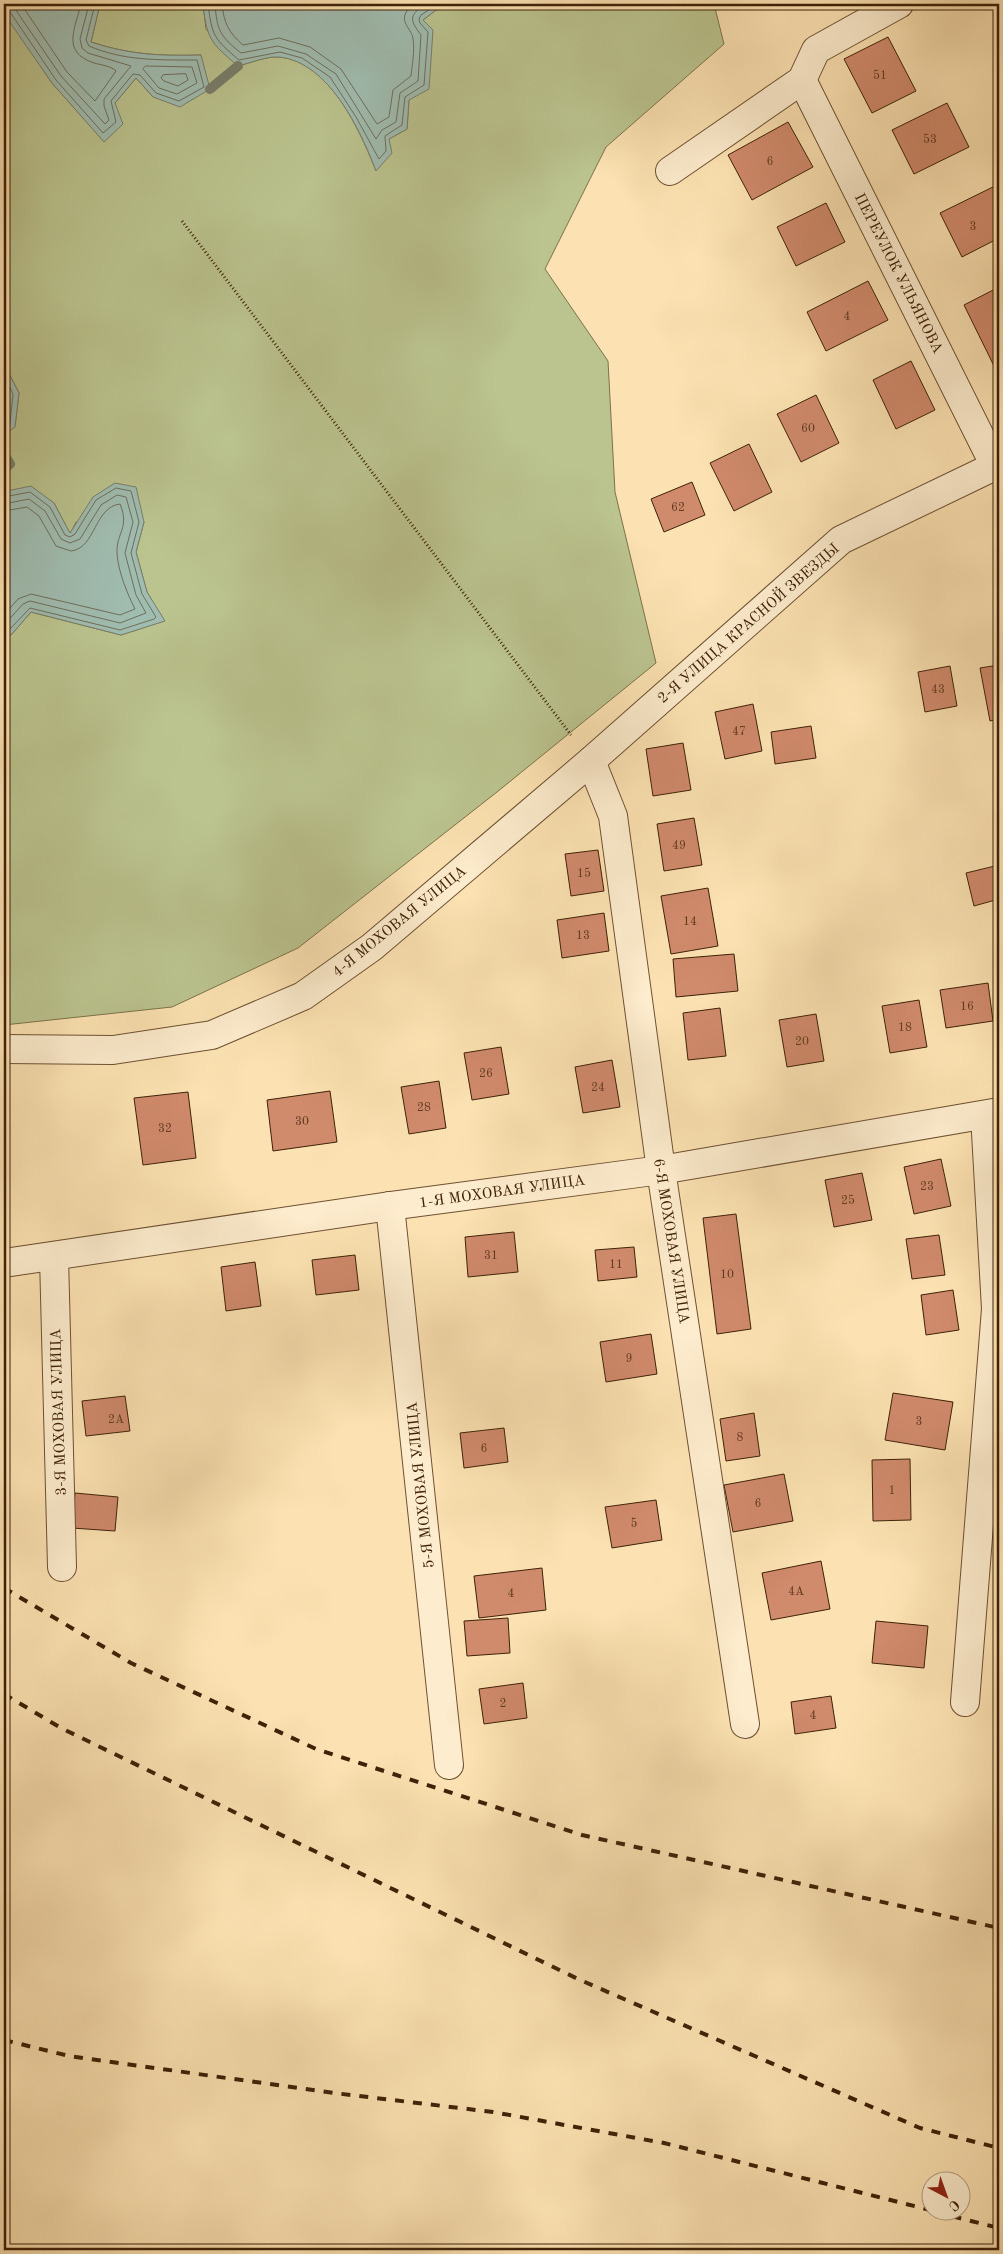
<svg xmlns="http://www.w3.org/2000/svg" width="1003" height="2254" viewBox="0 0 1003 2254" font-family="'Old Standard TT',serif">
  <rect width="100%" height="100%" fill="#fce2b2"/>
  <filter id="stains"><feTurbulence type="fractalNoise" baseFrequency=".004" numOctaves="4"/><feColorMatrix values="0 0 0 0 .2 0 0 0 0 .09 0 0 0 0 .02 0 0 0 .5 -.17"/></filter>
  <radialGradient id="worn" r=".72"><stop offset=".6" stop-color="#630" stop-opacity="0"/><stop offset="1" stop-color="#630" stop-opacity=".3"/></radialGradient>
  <path fill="#bbc48f" stroke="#7c724b" d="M 100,4 L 203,4 L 206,29 L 238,66 C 250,63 267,56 279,57 C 329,61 360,131 376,171 L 389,139 L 407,129 L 409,100 L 423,20 L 444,4 L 714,4 L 724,44 L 606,147 L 545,269 L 608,361 L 615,492 L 656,663 L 497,792 L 298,948 L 172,1007 L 4,1025 L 4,637 L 11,635 L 31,612 L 121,635 L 164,621 L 147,592 L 136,552 L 144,522 L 76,522 L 70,534 L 54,503 L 7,491 L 4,494 L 4,435 L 15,426 L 19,393 L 4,364 L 4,11 L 52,83 L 104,141 L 115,103 L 136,78 L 153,97 L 201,55 C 159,56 132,55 91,42 Z"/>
  <g fill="#a0bdb1" stroke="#797f6d">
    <path d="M 4,4 L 100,4 L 91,42 C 131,55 160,56 201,55 L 210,89 L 180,107 L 153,97 L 136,78 L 115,103 L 123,124 L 104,142 L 52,83 L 9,21 L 4,11 Z"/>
    <path d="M 203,4 L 444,4 L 423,20 L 433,30 L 429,89 L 409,100 L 407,129 L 389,139 L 392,153 L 376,171 C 361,131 329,62 279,57 C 267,56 250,63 238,66 C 211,43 207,40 203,4 Z"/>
    <path d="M 4,364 L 19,393 L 15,427 L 4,435 Z"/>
    <path d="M 115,483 L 136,487 L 144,522 L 136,552 L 147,592 L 165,621 L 121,635 L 31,612 L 11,635 L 4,637 L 4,494 L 7,491 L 31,486 L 54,503 L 70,533 L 93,497 Z"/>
  </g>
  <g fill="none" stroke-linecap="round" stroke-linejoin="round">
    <g stroke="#6f6f5c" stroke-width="1">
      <path d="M 7,4 L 15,9 L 61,76 L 105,124 L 109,120 L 104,106 L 104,99 L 131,66 L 88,53 L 82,48 L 80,39 L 89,4"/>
      <path d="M 21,4 L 67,72 L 95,101 L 116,71 C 111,66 101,65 94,63 C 61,52 75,29 81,4"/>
      <path d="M 208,4 C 212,36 214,39 239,60 L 280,52 L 302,58 L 330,77 L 356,117 L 379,159 L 386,151 L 385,136 L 402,125 L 405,97 L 424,85 L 428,32 L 420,23 L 419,19 L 421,15 L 438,4"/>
      <path d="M 215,4 C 217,31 220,36 241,53 L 278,46 L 306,54 L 336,74 L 376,139 L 382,130 L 396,122 L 400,93 L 418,81 L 421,35 C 409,19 409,15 426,4"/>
      <path d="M 222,4 C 224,23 228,32 243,45 L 279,38 L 310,47 L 341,69 L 377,124 L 389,117 L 393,90 L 411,76 C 412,65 415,51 413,39 C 412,27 394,21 413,4"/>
      <path d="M 4,10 L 10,12 L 56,80 L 103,133 L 116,122 L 111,101 L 133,74 L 140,75 L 156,93 L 179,101 L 204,87 L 197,60 C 159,60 124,61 89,46 L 86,40 L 95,4"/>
      <path d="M 146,66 L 192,67 L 197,83 L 177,94 L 159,88 L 143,69 Z"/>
      <path d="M 186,74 L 188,80 L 178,86 L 164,81 L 161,78 L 163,75 Z"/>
      <path d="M 4,375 L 13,394 L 10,423 L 4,428"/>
      <path d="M 4,497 L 30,492 L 50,507 L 65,535 L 70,537 L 75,534 L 96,500 L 116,488 L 131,491 L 139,522 L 131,553 L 142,594 L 156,617 L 154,619 L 120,630 L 30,608 L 9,630 L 4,632"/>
      <path d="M 4,504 L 29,499 L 45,511 L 61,539 L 70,543 L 80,539 L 101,505 L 117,495 L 126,497 L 133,522 L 125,553 L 136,595 L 146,613 L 120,623 L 30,601 L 23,604 L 4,625"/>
      <path d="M 4,511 L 27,507 L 39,516 L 56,546 L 71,551 C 96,548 94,507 120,504 C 130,528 116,533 117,553 C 118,571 127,593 135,609 L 120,615 L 31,594 L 18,599 L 4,615"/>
    </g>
    <g stroke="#797f6d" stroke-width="10">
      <path d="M 210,89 L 238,66"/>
      <path d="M 4,454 L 10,464 L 4,469"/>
    </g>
  </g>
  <g fill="#d08a6c" stroke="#3e2107">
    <path d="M 888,37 L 916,91 L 872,113 L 844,59 Z"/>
    <path d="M 947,103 L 969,147 L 914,174 L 892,130 Z"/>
    <path d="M 788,122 L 813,167 L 752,200 L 728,155 Z"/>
    <path d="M 995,186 L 999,195 L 999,238 L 962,257 L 940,213 Z"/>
    <path d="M 826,203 L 845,242 L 796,266 L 777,227 Z"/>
    <path d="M 868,281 L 888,320 L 826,351 L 807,312 Z"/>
    <path d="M 999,287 L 999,366 L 995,368 L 964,305 Z"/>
    <path d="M 911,361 L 935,410 L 896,429 L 873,380 Z"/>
    <path d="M 816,395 L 839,443 L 801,462 L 777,414 Z"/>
    <path d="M 749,444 L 772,492 L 734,511 L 710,463 Z"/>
    <path d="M 692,482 L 705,515 L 664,532 L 651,499 Z"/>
    <path d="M 999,665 L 999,719 L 990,721 L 980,668 Z"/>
    <path d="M 950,666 L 957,706 L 925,712 L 918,672 Z"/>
    <path d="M 753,704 L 762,751 L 725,759 L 715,712 Z"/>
    <path d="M 811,726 L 816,758 L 775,764 L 771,732 Z"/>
    <path d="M 683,743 L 691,790 L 653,796 L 646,749 Z"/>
    <path d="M 694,818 L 702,865 L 664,871 L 657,824 Z"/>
    <path d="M 598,850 L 604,891 L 571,896 L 565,854 Z"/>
    <path d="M 999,865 L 999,899 L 974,906 L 966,873 Z"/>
    <path d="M 708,888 L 718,946 L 671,954 L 661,896 Z"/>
    <path d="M 604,913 L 609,951 L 562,958 L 557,920 Z"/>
    <path d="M 734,954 L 738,991 L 676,997 L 673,959 Z"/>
    <path d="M 988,983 L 993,1021 L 946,1028 L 940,990 Z"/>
    <path d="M 919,1000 L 927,1047 L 890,1053 L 882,1006 Z"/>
    <path d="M 720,1008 L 726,1056 L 688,1060 L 683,1013 Z"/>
    <path d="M 816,1014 L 824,1061 L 787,1067 L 779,1020 Z"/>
    <path d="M 501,1047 L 509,1094 L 472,1100 L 464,1053 Z"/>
    <path d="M 612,1060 L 620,1107 L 583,1113 L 575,1067 Z"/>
    <path d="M 439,1081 L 446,1128 L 409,1134 L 401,1087 Z"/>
    <path d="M 330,1091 L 337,1142 L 273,1151 L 267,1100 Z"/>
    <path d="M 188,1092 L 196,1158 L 143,1165 L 134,1098 Z"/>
    <path d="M 941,1159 L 951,1206 L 914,1214 L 904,1167 Z"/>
    <path d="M 862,1173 L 872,1220 L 834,1227 L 825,1180 Z"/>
    <path d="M 736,1214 L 751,1329 L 717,1334 L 703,1218 Z"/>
    <path d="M 514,1232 L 518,1272 L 468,1277 L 465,1237 Z"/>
    <path d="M 939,1235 L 945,1275 L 912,1279 L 906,1239 Z"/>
    <path d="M 634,1247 L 637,1277 L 598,1281 L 595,1250 Z"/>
    <path d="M 355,1255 L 359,1290 L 316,1295 L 312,1260 Z"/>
    <path d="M 255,1262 L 261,1306 L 226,1311 L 221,1267 Z"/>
    <path d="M 953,1290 L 959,1330 L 926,1335 L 921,1295 Z"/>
    <path d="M 651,1334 L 657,1374 L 606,1382 L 600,1342 Z"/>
    <path d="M 893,1393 L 953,1402 L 945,1450 L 885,1440 Z"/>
    <path d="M 125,1396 L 130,1431 L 86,1436 L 82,1401 Z"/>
    <path d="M 754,1413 L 760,1456 L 726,1461 L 720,1419 Z"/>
    <path d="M 504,1428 L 508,1462 L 464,1468 L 460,1433 Z"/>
    <path d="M 910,1459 L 911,1520 L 873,1521 L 872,1460 Z"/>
    <path d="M 784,1474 L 793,1521 L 733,1532 L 724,1485 Z"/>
    <path d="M 75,1493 L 118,1497 L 115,1531 L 72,1528 Z"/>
    <path d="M 656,1500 L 662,1540 L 612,1548 L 605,1507 Z"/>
    <path d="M 821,1561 L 830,1609 L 771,1620 L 762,1573 Z"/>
    <path d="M 542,1568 L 546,1610 L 479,1618 L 474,1576 Z"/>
    <path d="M 508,1618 L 510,1653 L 467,1656 L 464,1621 Z"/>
    <path d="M 876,1621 L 928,1626 L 924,1668 L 872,1663 Z"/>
    <path d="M 523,1683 L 527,1718 L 484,1724 L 479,1689 Z"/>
    <path d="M 831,1696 L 836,1728 L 795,1734 L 791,1702 Z"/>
  </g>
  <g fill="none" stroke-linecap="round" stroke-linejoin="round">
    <g stroke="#6e5132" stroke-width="30">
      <g id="minor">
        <path d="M 802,80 L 995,466"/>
        <path d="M 670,171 L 802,80 L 816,50 L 899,4"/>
        <path d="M 591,761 L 613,816 L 661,1170 L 745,1724"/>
        <path d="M 4,1049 L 113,1050 L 212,1035 L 303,996 L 372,947 L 591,761 L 841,540 L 999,464"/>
        <path d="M 390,1206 L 449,1765"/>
        <path d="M 54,1257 L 62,1567"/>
        <path d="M 4,1263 L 390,1206 L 661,1170 L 999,1112"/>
        <path d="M 965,1702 L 996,1309 L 985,1115"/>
      </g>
    </g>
    <path stroke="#3e2107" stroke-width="3" stroke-dasharray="1 2.5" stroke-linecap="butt" d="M 182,221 L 571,735"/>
    <use href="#minor" stroke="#fdeccd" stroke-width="28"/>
    <g stroke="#3e2107" stroke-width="4" stroke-dasharray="9 9" stroke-linecap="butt">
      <path d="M 4,1588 L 131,1663 L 316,1749 L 582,1835 L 999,1928"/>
      <path d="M 4,1694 L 61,1728 L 578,1979 L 920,2128 L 999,2148"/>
      <path d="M 4,2040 L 69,2056 L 334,2093 L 493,2112 L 664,2143 L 930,2210"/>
      <path d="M 935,2212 L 999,2228"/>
    </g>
  </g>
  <g text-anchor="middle" stroke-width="5" stroke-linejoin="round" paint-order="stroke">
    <g font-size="12" fill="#623b20">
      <text x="880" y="79">51</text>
      <text x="930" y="143">53</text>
      <text x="770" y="165">6</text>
      <text x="973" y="230">3</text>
      <text x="847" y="320">4</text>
      <text x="808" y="432">60</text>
      <text x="678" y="511">62</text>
      <text x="938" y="693">43</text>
      <text x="739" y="735">47</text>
      <text x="679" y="849">49</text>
      <text x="584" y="877">15</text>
      <text x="690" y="925">14</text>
      <text x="583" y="939">13</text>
      <text x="967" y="1010">16</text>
      <text x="905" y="1031">18</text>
      <text x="802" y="1045">20</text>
      <text x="486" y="1077">26</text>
      <text x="598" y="1091">24</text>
      <text x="424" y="1111">28</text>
      <text x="302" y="1125">30</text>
      <text x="165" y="1132">32</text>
      <text x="927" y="1190">23</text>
      <text x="848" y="1204">25</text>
      <text x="491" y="1259">31</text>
      <text x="616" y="1268">11</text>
      <text x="727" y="1278">10</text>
      <text x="629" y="1362">9</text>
      <text x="116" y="1423">2А</text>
      <text x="919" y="1425">3</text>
      <text x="740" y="1441">8</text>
      <text x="484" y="1452">6</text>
      <text x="892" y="1494">1</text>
      <text x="758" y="1507">6</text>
      <text x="634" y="1527">5</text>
      <text x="796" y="1595">4А</text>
      <text x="511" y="1597">4</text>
      <text x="503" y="1707">2</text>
      <text x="813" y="1719">4</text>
    </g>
    <g font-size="15" fill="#3e2107" stroke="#fdeccd">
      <text transform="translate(899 273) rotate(63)" y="5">ПЕРЕУЛОК УЛЬЯНОВА</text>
      <text transform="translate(748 623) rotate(-41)" y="5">2-Я УЛИЦА КРАСНОЙ ЗВЕЗДЫ</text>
      <text transform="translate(399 921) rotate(-39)" y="5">4-Я МОХОВАЯ УЛИЦА</text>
      <text transform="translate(502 1191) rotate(-8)" y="5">1-Я МОХОВАЯ УЛИЦА</text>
      <text transform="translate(672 1241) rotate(81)" y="5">6-Я МОХОВАЯ УЛИЦА</text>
      <text transform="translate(58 1412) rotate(-92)" y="5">3-Я МОХОВАЯ УЛИЦА</text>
      <text transform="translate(420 1485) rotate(-96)" y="5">5-Я МОХОВАЯ УЛИЦА</text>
    </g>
  </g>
  <rect width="1003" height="2254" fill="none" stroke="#fce2b2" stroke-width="20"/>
  <rect x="5" y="5" width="993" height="2244" fill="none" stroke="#3e2107" stroke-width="2.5"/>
  <rect x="10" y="10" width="983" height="2234" fill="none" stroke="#3e2107"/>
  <g transform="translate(946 2196) rotate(139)"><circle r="24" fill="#fdeccd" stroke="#b19b7e"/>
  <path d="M0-4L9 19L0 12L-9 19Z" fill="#8f2418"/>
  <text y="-8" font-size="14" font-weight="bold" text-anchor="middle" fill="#3e2107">С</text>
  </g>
  <rect width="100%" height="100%" filter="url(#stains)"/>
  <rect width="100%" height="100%" fill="url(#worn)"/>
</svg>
